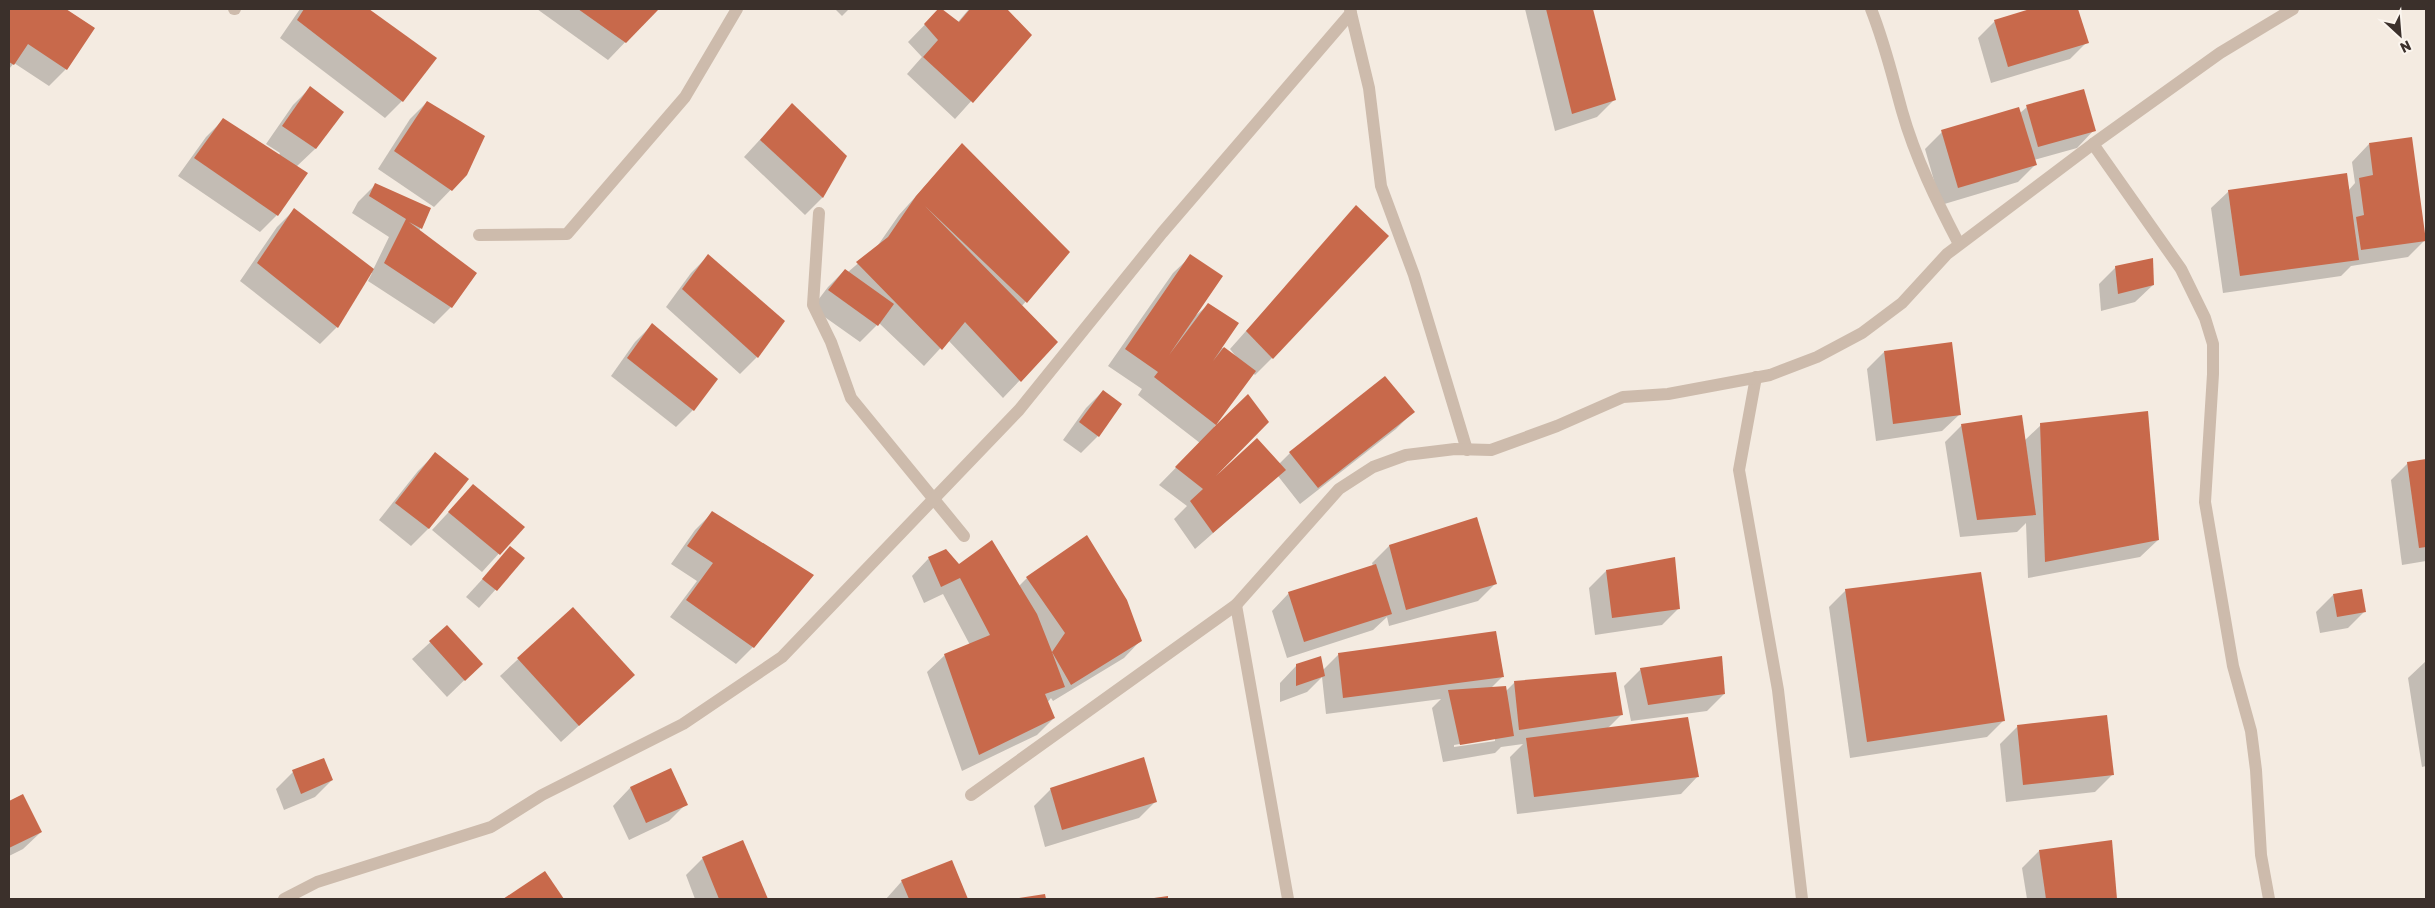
<svg xmlns="http://www.w3.org/2000/svg" width="2435" height="908" viewBox="0 0 2435 908" font-family="Rubik,sans-serif">
  <rect width="100%" height="100%" fill="#f4ebe1"/>
  <g fill="#0003" fill-rule="evenodd">
    <path d="M 9,9 L 64,9 L 93,28 L 66,69 L 49,86 L 14,63 L 9,69 Z"/>
    <path d="M 300,9 L 367,9 L 435,59 L 402,101 L 385,118 L 280,38 Z"/>
    <path d="M 537,9 L 657,9 L 608,60 Z"/>
    <path d="M 835,9 L 849,9 L 842,16 Z"/>
    <path d="M 940,9 L 958,22 L 969,9 L 1005,9 L 1031,35 L 955,119 L 907,74 L 922,57 L 908,42 Z"/>
    <path d="M 1525,9 L 1592,9 L 1614,100 L 1597,117 L 1555,131 Z"/>
    <path d="M 2034,9 L 2077,9 L 2087,42 L 2070,59 L 1991,83 L 1978,38 L 1995,21 Z"/>
    <path d="M 310,88 L 342,112 L 315,149 L 296,167 L 277,215 L 260,232 L 178,176 L 206,137 L 223,120 L 279,155 L 280,153 L 266,144 L 293,105 Z"/>
    <path d="M 427,102 L 466,174 L 434,207 L 378,169 L 410,119 Z"/>
    <path d="M 792,105 L 846,156 L 822,198 L 805,215 L 744,157 Z"/>
    <path d="M 2027,107 L 2094,130 L 2077,148 L 2034,160 L 2035,165 L 2018,182 L 1941,205 L 1925,149 L 1942,132 L 2020,113 Z"/>
    <path d="M 2369,144 L 2425,240 L 2408,257 L 2351,266 L 2341,276 L 2223,293 L 2211,208 L 2229,191 L 2348,191 L 2355,183 L 2352,162 Z"/>
    <path d="M 962,145 L 1068,252 L 1021,307 L 1056,342 L 1003,398 L 948,340 L 924,366 L 879,323 L 860,342 L 812,308 L 828,287 L 845,270 L 848,272 L 876,248 L 899,215 Z"/>
    <path d="M 375,185 L 430,209 L 419,231 L 451,307 L 434,324 L 368,281 L 372,273 L 370,272 L 337,327 L 320,344 L 240,281 L 277,227 L 294,210 L 373,270 L 389,237 L 352,213 L 358,202 Z"/>
    <path d="M 1356,207 L 1272,358 L 1255,375 L 1253,373 L 1214,427 L 1218,472 L 1219,474 L 1279,464 L 1290,453 L 1413,412 L 1396,429 L 1300,504 L 1278,476 L 1195,549 L 1174,519 L 1187,506 L 1159,485 L 1200,443 L 1138,395 L 1142,389 L 1108,366 L 1173,273 L 1191,256 L 1194,317 L 1208,305 L 1221,347 L 1238,359 L 1230,349 Z"/>
    <path d="M 708,256 L 757,357 L 740,374 L 666,307 L 691,273 Z"/>
    <path d="M 2116,267 L 2153,285 L 2135,302 L 2101,311 L 2099,284 Z"/>
    <path d="M 652,325 L 693,410 L 676,427 L 611,376 L 635,342 Z"/>
    <path d="M 1884,352 L 1960,414 L 1942,431 L 1876,441 L 1867,369 Z"/>
    <path d="M 1103,391 L 1098,436 L 1081,453 L 1063,440 L 1086,408 Z"/>
    <path d="M 1962,425 L 2024,441 L 2041,425 L 2158,540 L 2140,557 L 2028,578 L 2026,523 L 2017,532 L 1960,537 L 1945,442 Z"/>
    <path d="M 435,454 L 467,479 L 428,529 L 411,546 L 379,520 L 418,471 Z"/>
    <path d="M 2426,460 L 2426,561 L 2402,565 L 2391,480 L 2408,463 Z"/>
    <path d="M 473,486 L 523,527 L 482,572 L 432,530 Z"/>
    <path d="M 712,513 L 753,647 L 736,664 L 670,617 L 697,581 L 671,564 L 695,530 Z"/>
    <path d="M 1476,519 L 1495,584 L 1478,601 L 1389,626 L 1387,617 L 1373,630 L 1287,658 L 1272,611 L 1289,593 L 1373,566 L 1372,563 L 1389,546 Z"/>
    <path d="M 1087,537 L 1141,640 L 1124,658 L 1053,701 L 1051,698 L 1047,703 L 1054,718 L 1037,735 L 962,771 L 927,672 L 945,655 L 970,645 L 943,594 L 924,603 L 912,576 L 929,558 L 959,566 L 1019,586 L 1027,578 Z"/>
    <path d="M 511,548 L 523,559 L 479,608 L 466,597 Z"/>
    <path d="M 1606,571 L 1679,608 L 1662,625 L 1595,635 L 1589,588 Z"/>
    <path d="M 1846,590 L 2004,720 L 1987,737 L 1850,758 L 1829,607 Z"/>
    <path d="M 2333,595 L 2365,611 L 2348,628 L 2320,633 L 2316,612 Z"/>
    <path d="M 573,608 L 634,675 L 561,742 L 500,676 Z"/>
    <path d="M 447,627 L 481,664 L 447,697 L 412,659 Z"/>
    <path d="M 1339,654 L 1503,676 L 1491,688 L 1505,692 L 1515,682 L 1621,715 L 1607,729 L 1698,776 L 1681,794 L 1517,814 L 1510,757 L 1523,744 L 1501,747 L 1495,753 L 1443,762 L 1432,708 L 1441,699 L 1326,714 L 1322,677 L 1307,692 L 1280,702 L 1280,683 L 1297,665 L 1323,670 ZM 1495,738 L 1495,741 L 1454,747 L 1454,745 Z"/>
    <path d="M 2426,661 L 2426,766 L 2422,767 L 2408,678 Z"/>
    <path d="M 1641,669 L 1724,694 L 1707,711 L 1631,721 L 1624,686 Z"/>
    <path d="M 2017,727 L 2112,775 L 2095,792 L 2006,802 L 2000,744 Z"/>
    <path d="M 671,770 L 686,804 L 669,821 L 629,840 L 613,806 L 630,788 Z"/>
    <path d="M 293,772 L 332,780 L 315,797 L 284,810 L 276,789 Z"/>
    <path d="M 1051,789 L 1156,801 L 1139,818 L 1045,847 L 1034,806 Z"/>
    <path d="M 23,796 L 41,832 L 23,849 L 9,856 L 9,803 Z"/>
    <path d="M 743,842 L 767,899 L 695,899 L 686,875 L 703,858 Z"/>
    <path d="M 2039,851 L 2115,899 L 2027,899 L 2022,868 Z"/>
    <path d="M 952,861 L 966,899 L 886,899 L 902,881 Z"/>
    <path d="M 545,872 L 563,899 L 505,899 Z"/>
  </g>
  <g fill="#c8694b">
    <path d="M 9,9 L 66,9 L 95,28 L 67,70 L 28,44 L 14,65 L 9,62 Z"/>
    <path d="M 304,9 L 369,9 L 437,58 L 403,102 L 297,20 Z"/>
    <path d="M 578,9 L 659,9 L 626,43 Z"/>
    <path d="M 938,9 L 942,9 L 959,22 L 970,9 L 1007,9 L 1032,35 L 973,103 L 923,57 L 938,40 L 924,24 Z"/>
    <path d="M 1546,9 L 1593,9 L 1616,100 L 1572,114 Z"/>
    <path d="M 2030,9 L 2078,9 L 2089,43 L 2008,67 L 1994,20 Z"/>
    <path d="M 310,86 L 344,112 L 316,149 L 282,126 Z"/>
    <path d="M 2084,89 L 2096,131 L 2038,147 L 2026,105 Z"/>
    <path d="M 427,101 L 485,136 L 467,175 L 452,191 L 394,151 Z"/>
    <path d="M 792,103 L 847,156 L 823,198 L 760,140 Z"/>
    <path d="M 2019,107 L 2037,165 L 1958,188 L 1941,130 Z"/>
    <path d="M 223,118 L 308,173 L 278,216 L 194,158 Z"/>
    <path d="M 2412,137 L 2426,241 L 2361,250 L 2356,217 L 2364,215 L 2359,178 L 2373,175 L 2369,143 Z"/>
    <path d="M 962,143 L 1070,252 L 1027,303 L 925,206 L 1058,342 L 1021,382 L 965,322 L 942,350 L 856,262 L 888,237 L 916,196 Z"/>
    <path d="M 2347,173 L 2359,260 L 2240,276 L 2228,190 Z"/>
    <path d="M 375,183 L 431,208 L 422,229 L 409,222 L 477,273 L 452,308 L 384,263 L 406,219 L 369,196 Z"/>
    <path d="M 1356,205 L 1389,236 L 1273,359 L 1246,331 Z"/>
    <path d="M 294,208 L 374,269 L 338,328 L 257,263 Z"/>
    <path d="M 708,254 L 785,321 L 758,358 L 682,289 Z"/>
    <path d="M 1190,254 L 1223,276 L 1169,355 L 1208,303 L 1239,323 L 1213,361 L 1224,347 L 1256,371 L 1216,425 L 1248,394 L 1269,422 L 1216,476 L 1257,438 L 1286,470 L 1213,533 L 1190,501 L 1203,489 L 1175,467 L 1216,425 L 1154,377 L 1158,372 L 1125,349 Z"/>
    <path d="M 2153,258 L 2154,285 L 2118,294 L 2115,266 Z"/>
    <path d="M 845,269 L 894,304 L 878,326 L 828,290 Z"/>
    <path d="M 652,323 L 718,379 L 694,411 L 627,358 Z"/>
    <path d="M 1952,342 L 1961,415 L 1893,424 L 1884,351 Z"/>
    <path d="M 1385,376 L 1415,412 L 1318,488 L 1289,452 Z"/>
    <path d="M 1103,390 L 1122,404 L 1099,437 L 1079,422 Z"/>
    <path d="M 2148,411 L 2159,540 L 2045,562 L 2040,423 Z"/>
    <path d="M 2022,415 L 2036,515 L 1977,520 L 1961,424 Z"/>
    <path d="M 435,452 L 469,479 L 429,529 L 395,503 Z"/>
    <path d="M 2426,459 L 2426,547 L 2419,548 L 2407,462 Z"/>
    <path d="M 473,484 L 525,527 L 500,555 L 448,512 Z"/>
    <path d="M 712,511 L 814,575 L 754,648 L 686,600 L 713,563 L 687,546 Z"/>
    <path d="M 1477,517 L 1497,584 L 1406,610 L 1389,545 Z"/>
    <path d="M 1087,535 L 1127,600 L 1142,641 L 1071,685 L 1052,652 L 1065,687 L 1045,694 L 1055,718 L 979,755 L 944,654 L 990,635 L 960,578 L 941,587 L 928,557 L 946,549 L 959,564 L 992,540 L 1037,614 L 1052,652 L 1065,633 L 1026,577 Z"/>
    <path d="M 510,546 L 525,558 L 497,591 L 482,579 Z"/>
    <path d="M 1675,557 L 1680,609 L 1612,618 L 1606,570 Z"/>
    <path d="M 1376,564 L 1392,614 L 1304,642 L 1288,592 Z"/>
    <path d="M 1981,572 L 2005,721 L 1867,742 L 1845,589 Z"/>
    <path d="M 2362,589 L 2366,612 L 2337,617 L 2333,594 Z"/>
    <path d="M 573,607 L 635,675 L 579,726 L 517,658 Z"/>
    <path d="M 447,625 L 483,664 L 465,681 L 429,641 Z"/>
    <path d="M 1496,631 L 1504,677 L 1343,698 L 1338,653 Z"/>
    <path d="M 1321,656 L 1325,676 L 1296,686 L 1296,664 Z"/>
    <path d="M 1722,656 L 1725,694 L 1648,705 L 1640,668 Z"/>
    <path d="M 1616,672 L 1623,715 L 1519,730 L 1514,681 Z"/>
    <path d="M 1506,686 L 1514,736 L 1460,745 L 1448,690 Z"/>
    <path d="M 2107,715 L 2114,775 L 2023,785 L 2017,725 Z"/>
    <path d="M 1688,717 L 1699,777 L 1534,797 L 1526,738 Z"/>
    <path d="M 1144,757 L 1157,802 L 1062,830 L 1050,788 Z"/>
    <path d="M 324,758 L 333,780 L 301,794 L 292,770 Z"/>
    <path d="M 671,768 L 688,805 L 646,823 L 630,787 Z"/>
    <path d="M 23,794 L 42,832 L 9,848 L 9,801 Z"/>
    <path d="M 743,840 L 768,899 L 719,899 L 702,857 Z"/>
    <path d="M 2112,840 L 2117,899 L 2046,899 L 2039,850 Z"/>
    <path d="M 952,860 L 968,899 L 909,899 L 901,880 Z"/>
    <path d="M 545,871 L 564,899 L 503,899 Z"/>
    <path d="M 1045,894 L 1046,899 L 1020,899 L 1019,898 Z"/>
    <path d="M 1168,896 L 1168,899 L 1154,899 L 1154,898 Z"/>
  </g>
  <g fill="none" stroke-linecap="round" stroke-linejoin="round">
    <g stroke="#cdbbac" stroke-width="12">
      <path d="M 234,9 L 235,9"/>
      <path d="M 1350,9 L 1369,88 L 1381,186 L 1414,275 L 1467,450"/>
      <path d="M 1871,9 C 1885,44 1892,75 1902,111 C 1915,157 1937,202 1959,244"/>
      <path d="M 2093,144 L 2181,269 L 2205,318 L 2213,344 L 2213,374 L 2205,502 L 2233,666 L 2251,731 L 2256,770 L 2261,855 L 2269,899"/>
      <path d="M 819,213 L 813,305 L 831,342 L 851,398 L 964,536"/>
      <path d="M 479,235 L 567,234 L 685,97 L 737,9"/>
      <path d="M 1756,377 L 1739,470 L 1778,690 L 1802,899"/>
      <path d="M 1236,605 L 1288,899"/>
      <path d="M 971,795 L 1236,605 L 1339,489 L 1373,467 L 1406,455 L 1455,449 L 1491,450 L 1557,426 L 1623,397 L 1668,394 L 1770,375 L 1817,357 L 1862,333 L 1902,303 L 1947,254 L 2093,144 L 2220,53 L 2293,9"/>
      <path d="M 284,899 L 317,882 L 491,827 L 542,795 L 683,724 L 782,657 L 1019,410 L 1162,233 L 1351,13"/>
    </g>
  </g>
  <rect width="2435" height="908" fill="none" stroke="#3b302b" stroke-width="20"/>
  <g transform="translate(2400 35) rotate(154)" stroke="#fbf5ee" stroke-width="4" paint-order="stroke">
  <path d="M0-4L9 19L0 12L-9 19Z" fill="#3b302b"/>
  <text y="-8" font-size="14" font-weight="bold" text-anchor="middle" fill="#3b302b">N</text>
  </g>
</svg>
